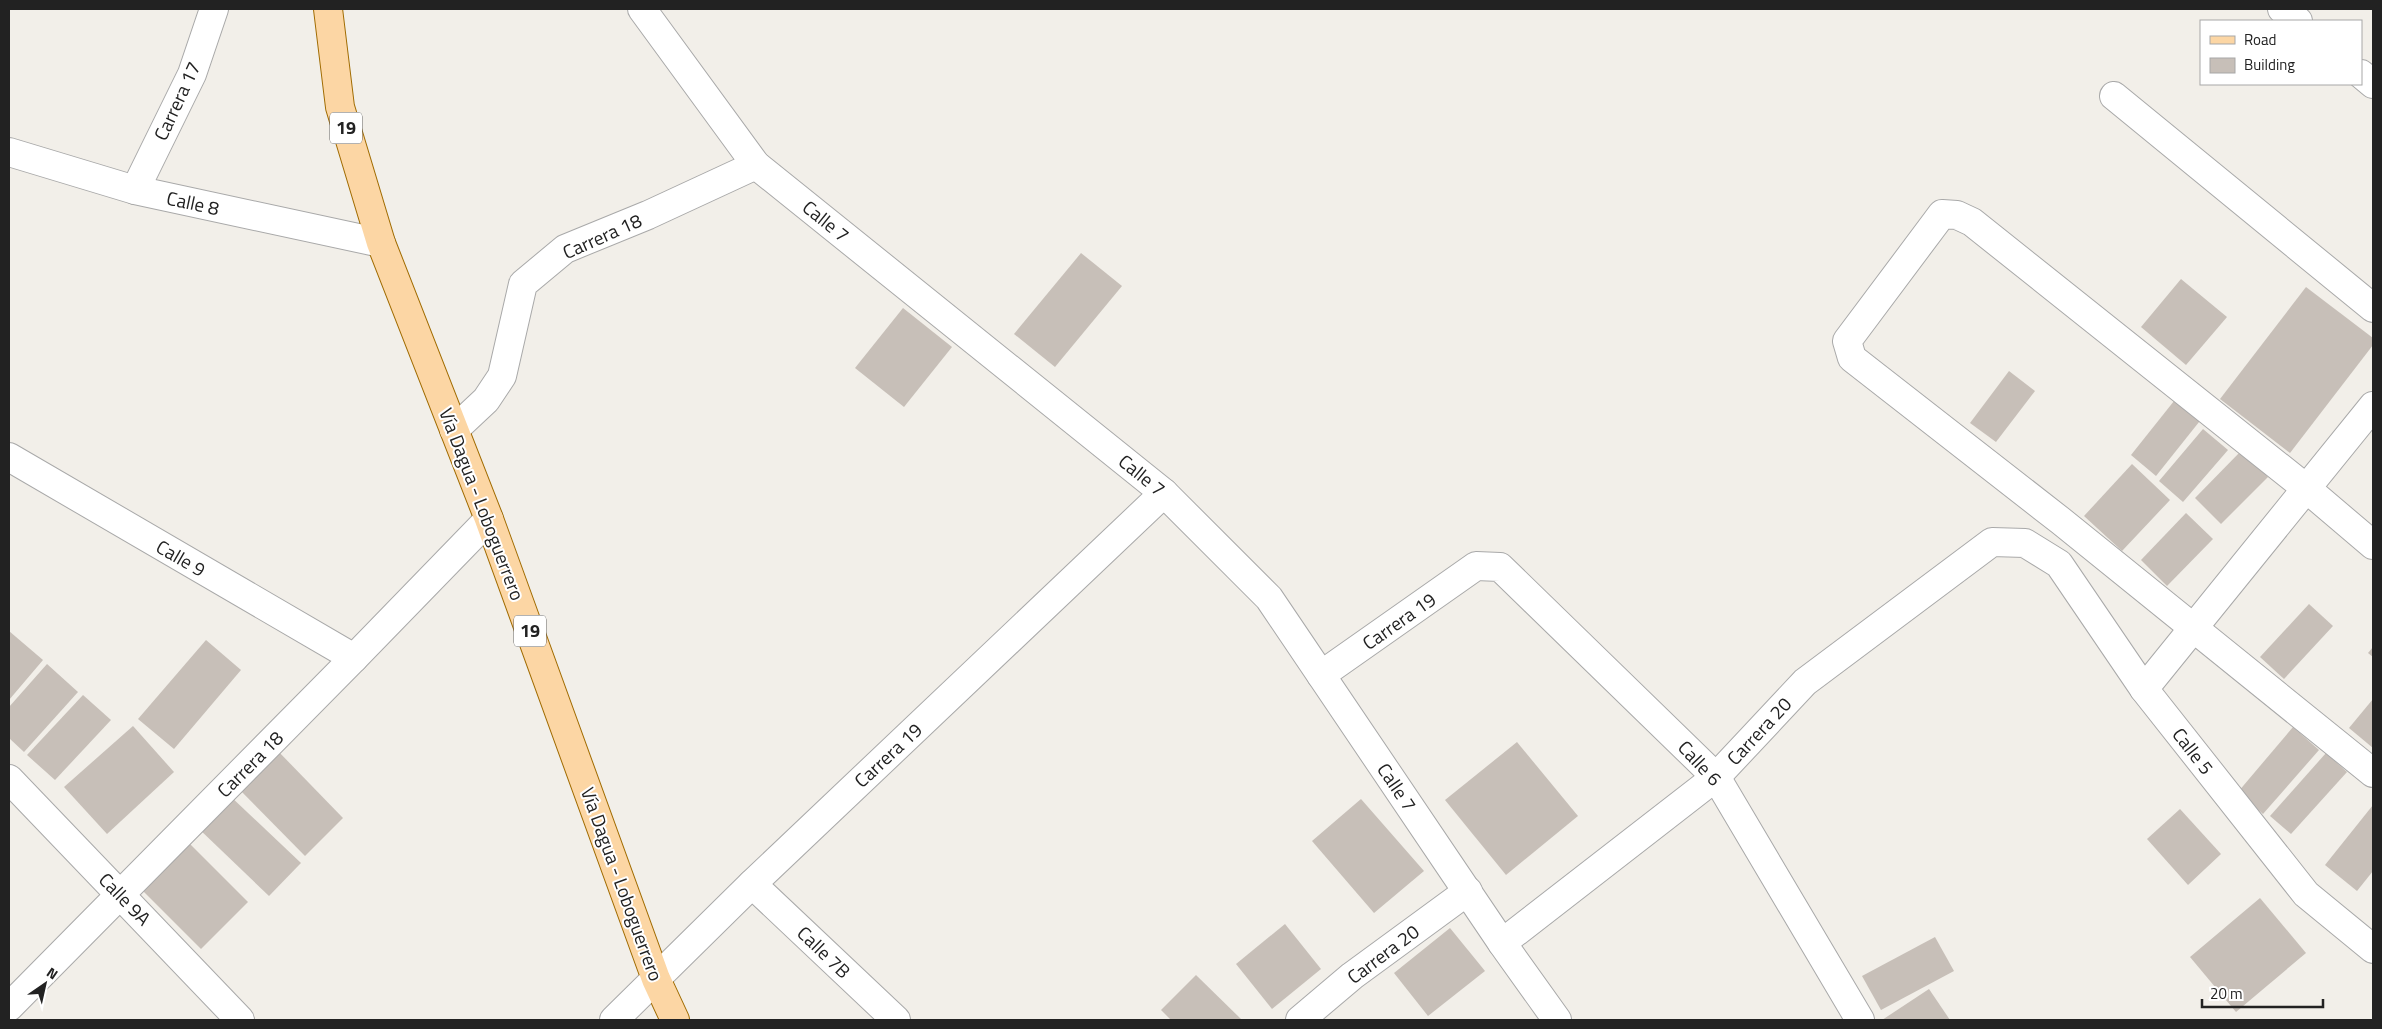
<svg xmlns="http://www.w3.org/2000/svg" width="2382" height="1029" viewBox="0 0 2382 1029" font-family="'Titillium Web',sans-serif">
  <rect width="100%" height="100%" fill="#f2efe9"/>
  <g fill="#c7bfb8">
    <path d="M 1081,253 L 1122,286 L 1055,367 L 1014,334 Z"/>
    <path d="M 2181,279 L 2227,317 L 2186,365 L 2141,327 Z"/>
    <path d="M 2306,287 L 2373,338 L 2373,345 L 2290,453 L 2220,399 Z"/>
    <path d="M 903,308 L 952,347 L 904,407 L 855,368 Z"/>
    <path d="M 2009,371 L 2035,391 L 1996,442 L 1970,423 Z"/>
    <path d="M 2178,396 L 2203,417 L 2156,476 L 2131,455 Z"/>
    <path d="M 2203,429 L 2228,450 L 2183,502 L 2159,481 Z"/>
    <path d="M 2241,451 L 2268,477 L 2221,524 L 2195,498 Z"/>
    <path d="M 2132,464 L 2170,500 L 2122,551 L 2084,516 Z"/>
    <path d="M 2186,513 L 2213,539 L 2167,586 L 2141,560 Z"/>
    <path d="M 2309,604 L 2333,626 L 2284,679 L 2260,657 Z"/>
    <path d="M 9,631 L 43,660 L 9,700 Z"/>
    <path d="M 206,640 L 241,670 L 174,749 L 138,719 Z"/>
    <path d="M 2373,647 L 2373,657 L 2368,653 Z"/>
    <path d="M 47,664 L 78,692 L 24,752 L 9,738 L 9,707 Z"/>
    <path d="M 83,695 L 111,720 L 55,780 L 27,755 Z"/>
    <path d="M 2373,699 L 2373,748 L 2349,728 Z"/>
    <path d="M 133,726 L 174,772 L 107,834 L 64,787 Z"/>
    <path d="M 2293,727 L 2319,750 L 2263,814 L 2238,792 Z"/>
    <path d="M 1517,742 L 1578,816 L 1506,875 L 1445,800 Z"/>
    <path d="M 276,749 L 343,818 L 305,856 L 237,787 Z"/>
    <path d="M 2326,753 L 2347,772 L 2291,834 L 2270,816 Z"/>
    <path d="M 228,794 L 301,863 L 269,896 L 197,827 Z"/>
    <path d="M 1361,799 L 1424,871 L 1374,913 L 1312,841 Z"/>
    <path d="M 2373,805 L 2373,871 L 2357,891 L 2325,865 Z"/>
    <path d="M 2180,809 L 2221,854 L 2188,885 L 2147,839 Z"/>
    <path d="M 185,839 L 248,902 L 201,949 L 138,886 Z"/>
    <path d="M 2260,898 L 2306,953 L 2236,1012 L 2190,957 Z"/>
    <path d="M 1285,924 L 1321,969 L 1272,1009 L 1236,964 Z"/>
    <path d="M 1450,928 L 1485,971 L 1428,1016 L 1394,973 Z"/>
    <path d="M 1935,937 L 1954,971 L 1881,1010 L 1862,976 Z"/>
    <path d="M 1196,975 L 1242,1020 L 1171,1020 L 1161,1010 Z"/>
    <path d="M 1929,989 L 1950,1020 L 1882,1020 Z"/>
  </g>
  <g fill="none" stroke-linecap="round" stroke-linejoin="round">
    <g stroke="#a9a9a9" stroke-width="30">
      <g id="minor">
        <path d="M 642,9 L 756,165 L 1164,493 L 1269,598 L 1502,943 L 1557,1020"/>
        <path d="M 2282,9 L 2298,21"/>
        <path d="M 2361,74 L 2373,84"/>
        <path d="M 2114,96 L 2373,308"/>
        <path d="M 9,152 L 135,190 L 381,243"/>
        <path d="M 135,190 L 192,74 L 214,9"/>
        <path d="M 454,430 L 486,400 L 502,376 L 523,284 L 565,249 L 648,215 L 756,165"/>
        <path d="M 9,457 L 354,658"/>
        <path d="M 2373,545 L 2307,489 L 1972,222 L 1957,215 L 1942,214 L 1847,341 L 1852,358 L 2061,521 L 2373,773"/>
        <path d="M 1321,675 L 1476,566 L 1500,567 L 1716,777 L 1860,1020"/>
        <path d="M 2144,689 L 2373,406"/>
        <path d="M 9,779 L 240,1020"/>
        <path d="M 752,884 L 896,1020"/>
        <path d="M 1502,943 L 1716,777 L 1805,682 L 1992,542 L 2025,543 L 2059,564 L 2144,689 L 2306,894 L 2373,949"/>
        <path d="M 9,1007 L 354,658 L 489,519"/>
        <path d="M 614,1020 L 752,884 L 1164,493"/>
        <path d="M 1300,1020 L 1352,976 L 1468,891"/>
      </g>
    </g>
    <g stroke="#a06b00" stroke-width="30">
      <path id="major" d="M 328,9 L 340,107 L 381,243 L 489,519 L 656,979 L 675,1020"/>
    </g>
    <use href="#minor" stroke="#fff" stroke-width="28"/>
    <use href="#major" stroke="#fcd6a4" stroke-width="28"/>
  </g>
  <g text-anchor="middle" stroke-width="4" stroke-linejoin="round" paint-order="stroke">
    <g fill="#fff" stroke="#646464" stroke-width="1">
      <rect x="330" y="112.5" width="32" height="31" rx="4"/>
      <rect x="514" y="615.5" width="32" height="31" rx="4"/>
    </g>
    <g font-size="18" font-weight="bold" fill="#222">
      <text x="346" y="134">19</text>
      <text x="530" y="637">19</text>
    </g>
    <g font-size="19" fill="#222" stroke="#fff">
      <text transform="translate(177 101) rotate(-65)" y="7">Carrera 17</text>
      <text transform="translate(193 203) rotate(12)" y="7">Calle 8</text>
      <text transform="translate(826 221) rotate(39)" y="7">Calle 7</text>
      <text transform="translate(602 236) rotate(-24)" y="7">Carrera 18</text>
      <text transform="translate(1142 475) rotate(39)" y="7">Calle 7</text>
      <text transform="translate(482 504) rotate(69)" y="7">Vía Dagua - Loboguerrero</text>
      <text transform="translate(181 558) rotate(30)" y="7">Calle 9</text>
      <text transform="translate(1399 621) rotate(-35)" y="7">Carrera 19</text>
      <text transform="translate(1759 731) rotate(-47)" y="7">Carrera 20</text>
      <text transform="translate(2193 751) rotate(52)" y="7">Calle 5</text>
      <text transform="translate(888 755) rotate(-43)" y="7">Carrera 19</text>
      <text transform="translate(1700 763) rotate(47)" y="7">Calle 6</text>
      <text transform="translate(250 764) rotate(-45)" y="7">Carrera 18</text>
      <text transform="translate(1397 787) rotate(56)" y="7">Calle 7</text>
      <text transform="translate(622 884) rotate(70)" y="7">Vía Dagua - Loboguerrero</text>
      <text transform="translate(125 899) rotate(46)" y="7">Calle 9A</text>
      <text transform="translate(824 952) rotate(44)" y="7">Calle 7B</text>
      <text transform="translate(1383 954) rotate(-37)" y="7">Carrera 20</text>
    </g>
  </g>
  <rect width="2382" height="1029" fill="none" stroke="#222222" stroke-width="20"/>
  <rect x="2200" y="20" width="162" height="65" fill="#ffffff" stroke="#a7a7a7"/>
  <rect x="2210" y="36" width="25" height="8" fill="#fcd6a4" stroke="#a7a7a7"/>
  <text x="2244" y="45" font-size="15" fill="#222222">Road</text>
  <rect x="2210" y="58" width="25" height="15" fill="#c7bfb8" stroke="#a7a7a7"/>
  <text x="2244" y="70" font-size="15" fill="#222222">Building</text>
  <g transform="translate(45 984) rotate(34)" stroke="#ffffff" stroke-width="4" paint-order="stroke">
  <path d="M0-4L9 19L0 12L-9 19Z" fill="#222222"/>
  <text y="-8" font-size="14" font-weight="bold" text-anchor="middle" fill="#222222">N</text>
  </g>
  <path d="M2202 999v8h121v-8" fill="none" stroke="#222222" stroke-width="2.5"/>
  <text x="2210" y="999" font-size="15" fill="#222222" stroke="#ffffff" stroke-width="4" paint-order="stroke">20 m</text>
</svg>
